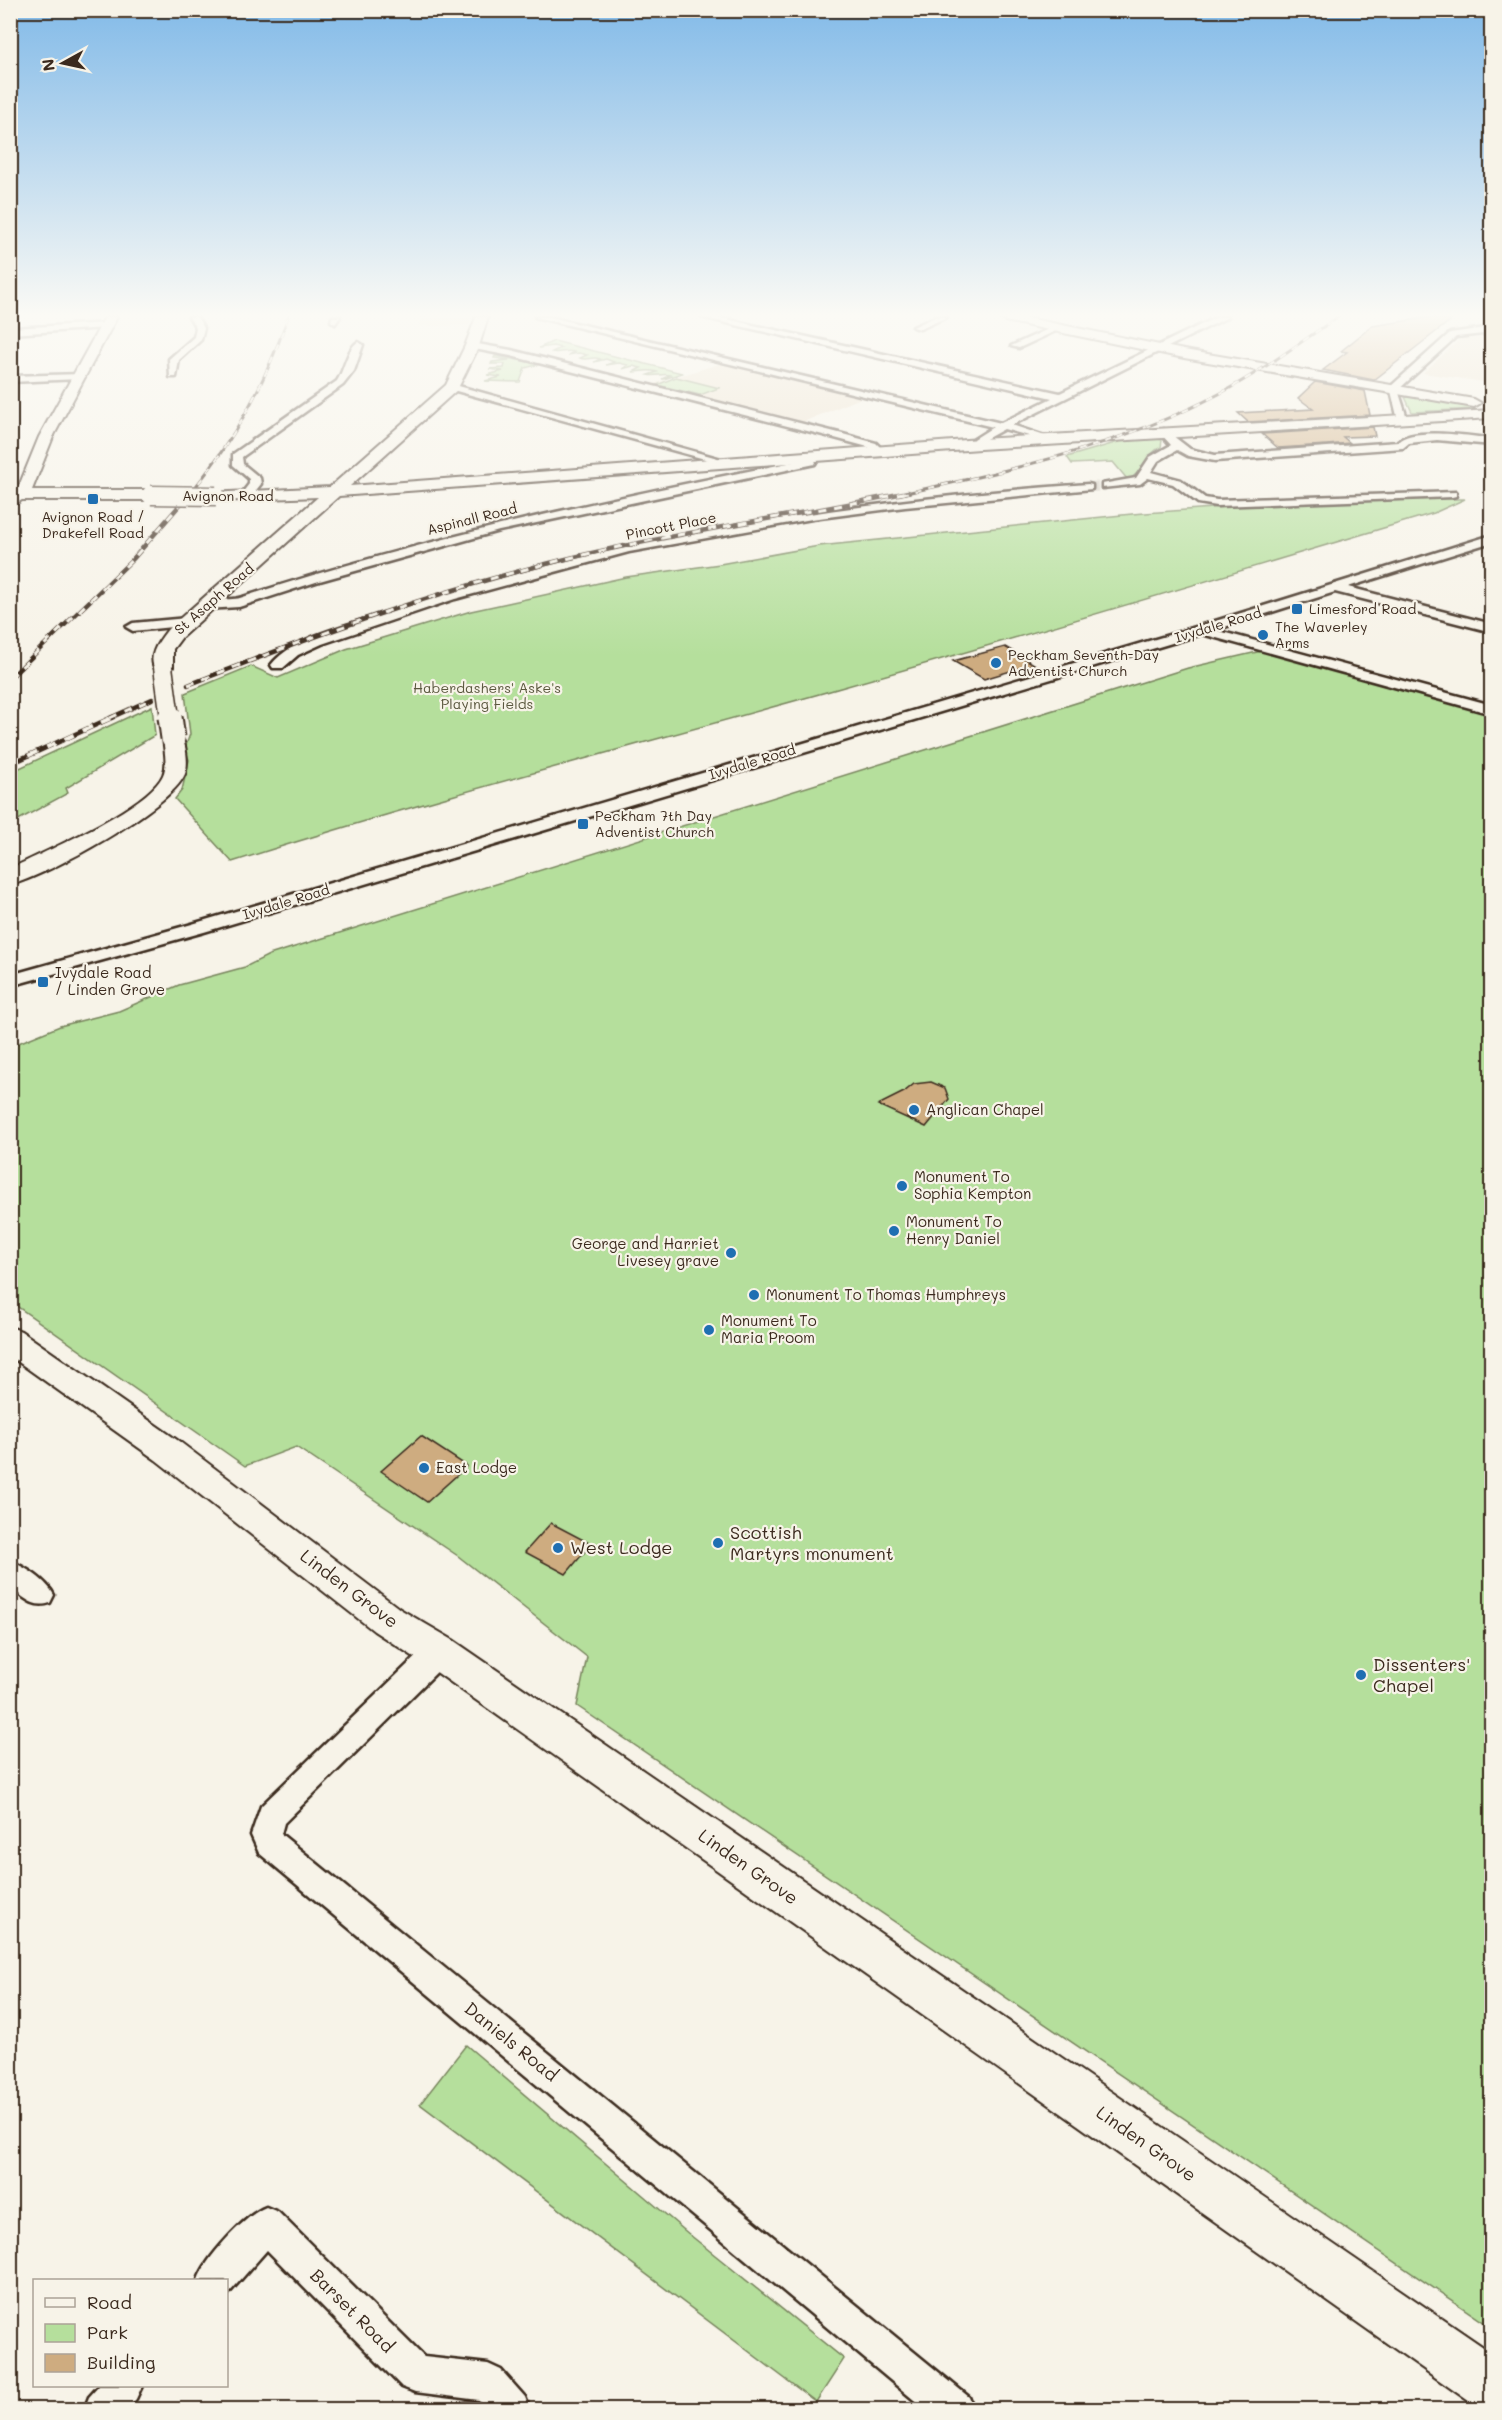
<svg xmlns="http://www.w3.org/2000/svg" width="1502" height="2420" viewBox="0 0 1502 2420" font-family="Mali,sans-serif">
  <rect width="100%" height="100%" fill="#f7f3e8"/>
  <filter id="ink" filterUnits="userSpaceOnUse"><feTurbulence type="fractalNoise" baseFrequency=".0167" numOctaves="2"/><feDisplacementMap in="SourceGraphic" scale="12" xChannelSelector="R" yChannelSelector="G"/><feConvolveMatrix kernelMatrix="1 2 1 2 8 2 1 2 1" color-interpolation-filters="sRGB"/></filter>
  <g filter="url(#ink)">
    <g fill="#ebdec9">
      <path d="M 421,317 L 471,317 L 469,325 L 419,326 Z"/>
      <path d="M 1491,333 L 1491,383 L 1423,373 L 1459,340 L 1471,335 Z"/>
      <path d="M 722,363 L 861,398 L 803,422 L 653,384 Z"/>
    </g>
    <g fill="#b5df9c" stroke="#78845d" stroke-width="1.5">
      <path d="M 554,341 L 682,373 L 664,379 L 662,379 L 670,375 C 662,373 655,377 648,375 L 657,372 C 647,369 642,372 633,372 L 641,368 L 633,366 L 622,369 L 628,365 L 619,363 L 606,365 L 614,362 L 606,359 L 594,362 L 600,359 C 593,356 586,361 580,358 L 587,355 L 579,353 L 568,355 L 574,352 C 566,349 560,354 552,352 L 561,348 L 553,346 L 539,348 Z"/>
      <path d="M 495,356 L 540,364 L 525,368 L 520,382 L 485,381 L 501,377 L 487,375 L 503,371 L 489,369 L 504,368 L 505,364 L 491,364 L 492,362 L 509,360 L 494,358 Z"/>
      <path d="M 676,377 L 719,388 L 700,395 L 657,385 Z"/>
      <path d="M 1413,396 L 1471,406 L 1475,409 L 1412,412 L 1405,397 Z"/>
      <path d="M 1152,438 L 1162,440 L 1161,447 C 1145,454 1143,473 1128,480 L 1113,462 L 1072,464 L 1067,457 L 1122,441 Z"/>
      <path d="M 1438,499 L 1465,499 L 1434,513 C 1235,572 1037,633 837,689 C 635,746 432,798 232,862 L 175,799 L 182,790 L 189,760 L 185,748 L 190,734 L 185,693 L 251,666 L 278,678 L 346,649 L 471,611 L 626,577 L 720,564 L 819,546 L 1132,514 L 1266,504 Z"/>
      <path d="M 1270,649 L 1491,713 L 1491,2327 L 577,1706 L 587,1657 L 458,1556 L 296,1447 L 245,1466 L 11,1302 L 11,1046 L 60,1026 L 119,1011 L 179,985 L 245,967 L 269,955 L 1188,668 Z"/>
      <path d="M 152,706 L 155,735 L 66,788 L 68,793 L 11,824 L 11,772 Z"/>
      <path d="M 466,2045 L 690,2235 L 844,2359 L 816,2402 L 420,2104 Z"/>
    </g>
    <g fill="#ceac80" stroke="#3b2a1e" stroke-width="1.5">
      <path d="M 1432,317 L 1455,317 L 1374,380 L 1323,370 L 1347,352 L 1341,351 L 1372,326 Z"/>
      <path d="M 1315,382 L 1365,391 L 1370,415 L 1248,422 L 1238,413 L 1313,409 L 1298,398 Z"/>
      <path d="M 1373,427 L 1375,436 L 1343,437 L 1350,443 L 1327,445 L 1278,448 L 1262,434 Z"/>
      <path d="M 1005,647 L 1034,664 L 984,679 L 953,661 Z"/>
      <path d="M 931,1082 L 945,1088 L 949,1099 L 926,1127 L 878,1105 L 904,1092 L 914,1084 Z"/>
      <path d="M 421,1436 L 467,1466 L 427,1502 L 381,1471 Z"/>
      <path d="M 551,1523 L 591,1544 L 566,1574 L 525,1552 Z"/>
    </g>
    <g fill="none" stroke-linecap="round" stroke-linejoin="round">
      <path stroke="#d1cbc0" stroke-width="10" stroke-dasharray="10 5" stroke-linecap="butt" d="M 1088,487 L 1106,486"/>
      <g stroke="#3b2a1e" stroke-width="5">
        <g id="street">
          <path d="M 189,317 L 197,317 L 204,328 L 201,340 L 179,360 L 176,377 L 170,377 L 169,359 L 194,337 L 196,328 Z"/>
          <path d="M 332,317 L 340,317 L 335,324 L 331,321 Z"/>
          <path d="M 535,317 L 550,317 L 1001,423 L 1052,398 L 701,317 L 717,317 L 1060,393 L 1217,317 L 1228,317 L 1012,425 L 1051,438 L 1051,442 L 1004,429 L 984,440 L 985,444 L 980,447 L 976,446 L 974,439 L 993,427 Z"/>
          <path d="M 935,317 L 947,317 L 920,329 L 913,327 Z"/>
          <path d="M 110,323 L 110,327 L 107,328 L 10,334 L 10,328 Z"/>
          <path d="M 1055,326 L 1062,328 L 1019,348 L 1011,346 Z"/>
          <path d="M 1492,327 L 1492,333 L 1456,337 L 1398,390 L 1407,418 L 1398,420 L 1390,387 L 1450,333 Z"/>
          <path d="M 358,342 L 363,345 L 354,371 L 343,385 L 242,457 L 243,464 L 260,478 L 261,484 L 249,499 L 241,499 L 239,497 L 249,484 L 249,479 L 233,465 L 233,454 L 337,381 C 344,371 348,347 358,342 Z"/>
          <path d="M 472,343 L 511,350 L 839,433 L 876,443 L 884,451 L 879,454 L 868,447 L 831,437 L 511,356 L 469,348 L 469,344 Z"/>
          <path d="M 83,374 L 85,376 L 80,379 L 10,382 L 10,376 Z"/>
          <path d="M 449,385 L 455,385 L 732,462 L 723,464 L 449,389 Z"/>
          <path d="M 1164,429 L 1190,449 L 1215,455 L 1398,442 C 1410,427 1473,436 1492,439 L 1492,445 L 1437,440 L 1409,443 L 1403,448 L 1215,461 L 1188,456 L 1177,450 L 1158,461 L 1151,472 L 1181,480 L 1205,498 L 1217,500 L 1456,492 L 1456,496 L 1452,497 L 1217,506 L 1198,503 L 1173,484 L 1148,478 L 1140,484 L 1102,488 L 1102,484 L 1136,478 L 1150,457 L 1171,445 L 1159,432 Z"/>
          <path d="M 807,453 L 816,462 L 815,464 L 499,531 L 316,582 L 239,607 L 206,609 L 200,605 C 209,596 231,602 243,597 C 427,537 615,497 804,460 L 802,456 Z"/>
          <path d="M 1088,484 L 1092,485 L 1092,489 L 905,507 L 812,519 L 629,552 L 455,599 L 322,644 L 298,655 L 283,668 L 273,668 L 271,665 C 292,637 353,624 385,613 C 614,537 849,501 1088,484 Z"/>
          <path d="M 1492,535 L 1492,542 L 1348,587 L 1492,624 L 1492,632 L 1335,592 L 1215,630 L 1492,705 L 1492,714 L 1202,634 L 204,932 L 10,986 L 10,975 L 192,924 L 1196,627 Z"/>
          <path d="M 187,618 L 193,622 L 192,625 L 133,631 L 126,627 L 133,623 Z"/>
          <path d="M 10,1561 C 26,1567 47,1581 54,1595 L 50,1603 C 34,1609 23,1597 10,1587 Z"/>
          <path d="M 439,1640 L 449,1644 L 453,1652 L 449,1660 L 284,1823 L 281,1834 L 969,2397 L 974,2410 L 926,2410 L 259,1853 L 251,1835 L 261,1806 L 429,1644 Z"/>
          <path d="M 266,2207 L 278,2212 L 424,2357 L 488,2364 L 501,2370 L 525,2397 L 530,2410 L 487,2410 L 479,2400 L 415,2392 L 402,2387 L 267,2250 L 229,2293 L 226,2293 L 226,2280 L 198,2280 C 205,2259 245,2215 266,2207 Z"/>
          <path d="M 99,2386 L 142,2386 L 136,2399 L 127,2410 L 84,2410 L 89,2397 Z"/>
        </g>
      </g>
      <g stroke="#3b2a1e" stroke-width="4">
        <g id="secondary">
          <path d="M 105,317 L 117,317 L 53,437 L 32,490 L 151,490 L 159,495 L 151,500 L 22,500 L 10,507 L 10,493 L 19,486 L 39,437 Z"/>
          <path d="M 476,317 L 488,317 L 479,346 L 457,390 L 350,486 L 980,439 L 1492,410 L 1492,418 L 980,449 L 339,496 L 182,637 L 173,649 L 173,667 L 170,671 L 156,671 C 146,656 159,641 168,629 L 318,497 L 216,501 L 208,496 L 210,493 L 330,487 L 446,385 L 465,346 Z"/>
          <path d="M 999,317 L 1023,317 L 1184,350 L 1474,399 L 1481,403 L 1474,407 L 1184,358 L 1005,321 Z"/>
          <path d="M 173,732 L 180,734 C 186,742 189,764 185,774 C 171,808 47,876 10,885 L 10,869 C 45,851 148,808 163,775 C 168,764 164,749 163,738 L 166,734 Z"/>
          <path d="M 10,1327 L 21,1331 L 180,1442 L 400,1609 L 453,1640 L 1492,2353 L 1492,2410 L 1473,2404 L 425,1664 L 374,1631 L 156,1460 L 10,1356 Z"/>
        </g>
      </g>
      <use href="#street" fill="#f7f3e8" fill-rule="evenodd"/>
      <use href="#secondary" fill="#f7f3e8" fill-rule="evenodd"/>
      <g stroke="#3b2a1e" stroke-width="3">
        <g id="rail-far2">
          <path d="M 190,494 C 236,437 264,386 288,317"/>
          <path d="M 901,494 C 1009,471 1120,446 1219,394 C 1261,372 1299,343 1338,317"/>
        </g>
      </g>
      <g stroke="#3b2a1e" stroke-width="4.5">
        <g id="rail-far1">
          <path d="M 10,678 L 133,559 L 191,492"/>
          <path d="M 188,685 C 313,636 440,589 570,558 C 682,531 796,516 908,492"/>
          <path d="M 110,718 L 152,699"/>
        </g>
      </g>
      <g stroke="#3b2a1e" stroke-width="5">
        <path id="rail" d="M 10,764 L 113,717"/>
      </g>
      <use href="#rail-far2" stroke="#f7f3e8" stroke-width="2" stroke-dasharray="7" stroke-linecap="butt"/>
      <use href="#rail-far1" stroke="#f7f3e8" stroke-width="3" stroke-dasharray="8" stroke-linecap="butt"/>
      <use href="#rail" stroke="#f7f3e8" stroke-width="4" stroke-dasharray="10" stroke-linecap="butt"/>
      <g stroke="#3b2a1e" stroke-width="21" stroke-linecap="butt">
        <g id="secondary-bridge-far1">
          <path d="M 151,495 L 216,496"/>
          <path d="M 163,667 L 170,718"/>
        </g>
      </g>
      <g stroke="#3b2a1e" stroke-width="27" stroke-linecap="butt">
        <path id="secondary-bridge" d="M 170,717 L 173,738"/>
      </g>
      <use href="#secondary-bridge-far1" stroke="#f7f3e8" stroke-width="18"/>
      <use href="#secondary-bridge" stroke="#f7f3e8" stroke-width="23"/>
    </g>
  </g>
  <linearGradient id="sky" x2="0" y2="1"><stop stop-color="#82bae8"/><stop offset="0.48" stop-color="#fbfaf5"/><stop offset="1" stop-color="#fbfaf5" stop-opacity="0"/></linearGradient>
  <rect width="1502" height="656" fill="url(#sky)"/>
  <g fill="#1f6fb2" stroke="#f7f3e8" stroke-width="2">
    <rect x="87" y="493" width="12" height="12" rx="3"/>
    <rect x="1291" y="603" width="12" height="12" rx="3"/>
    <circle cx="1263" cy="635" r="6"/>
    <circle cx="996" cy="663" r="6"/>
    <rect x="577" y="818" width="12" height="12" rx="3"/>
    <rect x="37" y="976" width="12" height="12" rx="3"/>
    <circle cx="914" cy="1110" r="6"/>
    <circle cx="902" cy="1186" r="6"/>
    <circle cx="894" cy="1231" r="6"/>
    <circle cx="731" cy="1253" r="6"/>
    <circle cx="754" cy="1295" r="6"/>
    <circle cx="709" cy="1330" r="6"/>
    <circle cx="424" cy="1468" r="6"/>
    <circle cx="718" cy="1543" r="6"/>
    <circle cx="558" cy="1548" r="6"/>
    <circle cx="1361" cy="1675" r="6"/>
  </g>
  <g text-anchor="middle" stroke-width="4.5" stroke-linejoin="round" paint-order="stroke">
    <g font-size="14" fill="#3b2a1e" stroke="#f7f3e8">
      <text x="228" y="501">Avignon Road</text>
      <text transform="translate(472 519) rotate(-14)" y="5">Aspinall Road</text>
      <text transform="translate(671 526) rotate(-11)" y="5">Pincott Place</text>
      <text transform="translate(214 599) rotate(-41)" y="5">St Asaph Road</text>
      <text transform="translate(1218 625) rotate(-17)" y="5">Ivydale Road</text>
      <text transform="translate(752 762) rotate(-17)" y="5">Ivydale Road</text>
      <text transform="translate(286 902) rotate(-17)" y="5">Ivydale Road</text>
    </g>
    <g font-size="14" fill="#3b2a1e" stroke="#f7f3e8" text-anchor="start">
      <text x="93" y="522" text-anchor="middle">Avignon Road /<tspan x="93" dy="16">Drakefell Road</tspan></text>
      <text x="1309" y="614">Limesford Road</text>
      <text x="1275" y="632">The Waverley<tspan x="1275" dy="16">Arms</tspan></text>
      <text x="1008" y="660">Peckham Seventh-Day<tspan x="1008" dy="16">Adventist Church</tspan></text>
      <text x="595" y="821">Peckham 7th Day<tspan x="595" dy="16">Adventist Church</tspan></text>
    </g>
    <g font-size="14" fill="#5a573e" stroke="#f7f3e8">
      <text x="487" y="693">Haberdashers' Aske's<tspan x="487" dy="16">Playing Fields</tspan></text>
    </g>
    <g font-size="15" fill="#3b2a1e" stroke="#f7f3e8" text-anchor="start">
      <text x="55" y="978">Ivydale Road<tspan x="55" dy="17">/ Linden Grove</tspan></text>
      <text x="926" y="1115">Anglican Chapel</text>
      <text x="914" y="1182">Monument To<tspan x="914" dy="17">Sophia Kempton</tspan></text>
      <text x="906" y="1227">Monument To<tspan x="906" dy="17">Henry Daniel</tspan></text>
      <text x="719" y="1249" text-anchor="end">George and Harriet<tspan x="719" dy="17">Livesey grave</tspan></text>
      <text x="766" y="1300">Monument To Thomas Humphreys</text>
      <text x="721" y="1326">Monument To<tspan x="721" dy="17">Maria Proom</tspan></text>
      <text x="436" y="1473">East Lodge</text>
    </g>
    <g font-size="18" fill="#3b2a1e" stroke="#f7f3e8" text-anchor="start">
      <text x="730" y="1539">Scottish<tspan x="730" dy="21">Martyrs monument</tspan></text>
      <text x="570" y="1554">West Lodge</text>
      <text x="1373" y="1671">Dissenters'<tspan x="1373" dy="21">Chapel</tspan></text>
    </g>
    <g font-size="18" fill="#3b2a1e" stroke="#f7f3e8">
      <text transform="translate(349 1589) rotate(37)" y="6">Linden Grove</text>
      <text transform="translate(748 1867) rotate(35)" y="6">Linden Grove</text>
      <text transform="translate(511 2042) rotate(39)" y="6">Daniels Road</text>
      <text transform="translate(1146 2144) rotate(35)" y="6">Linden Grove</text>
      <text transform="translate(352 2311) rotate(45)" y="6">Barset Road</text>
    </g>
  </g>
  <rect width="1502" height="2420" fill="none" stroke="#f7f3e8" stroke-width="36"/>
  <rect x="18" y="18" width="1466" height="2384" fill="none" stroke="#3b2a1e" stroke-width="2" filter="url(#ink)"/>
  <rect x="33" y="2279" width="195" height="108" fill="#f7f3e8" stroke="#aca397" stroke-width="1.5"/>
  <rect x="45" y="2298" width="30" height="9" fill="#f7f3e8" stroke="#aca397" stroke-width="1.5"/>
  <text x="87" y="2309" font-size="18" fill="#3b2a1e">Road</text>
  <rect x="45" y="2324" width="30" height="18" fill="#b5df9c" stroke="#aca397" stroke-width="1.5"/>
  <text x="87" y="2339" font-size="18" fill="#3b2a1e">Park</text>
  <rect x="45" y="2354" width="30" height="18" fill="#ceac80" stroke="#aca397" stroke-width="1.5"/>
  <text x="87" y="2369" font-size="18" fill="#3b2a1e">Building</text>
  <g transform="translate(63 63) rotate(262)" stroke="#f7f3e8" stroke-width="4.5" paint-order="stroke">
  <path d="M0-4.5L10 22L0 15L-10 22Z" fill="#3b2a1e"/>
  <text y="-9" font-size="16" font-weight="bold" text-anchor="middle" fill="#3b2a1e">N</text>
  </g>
</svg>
